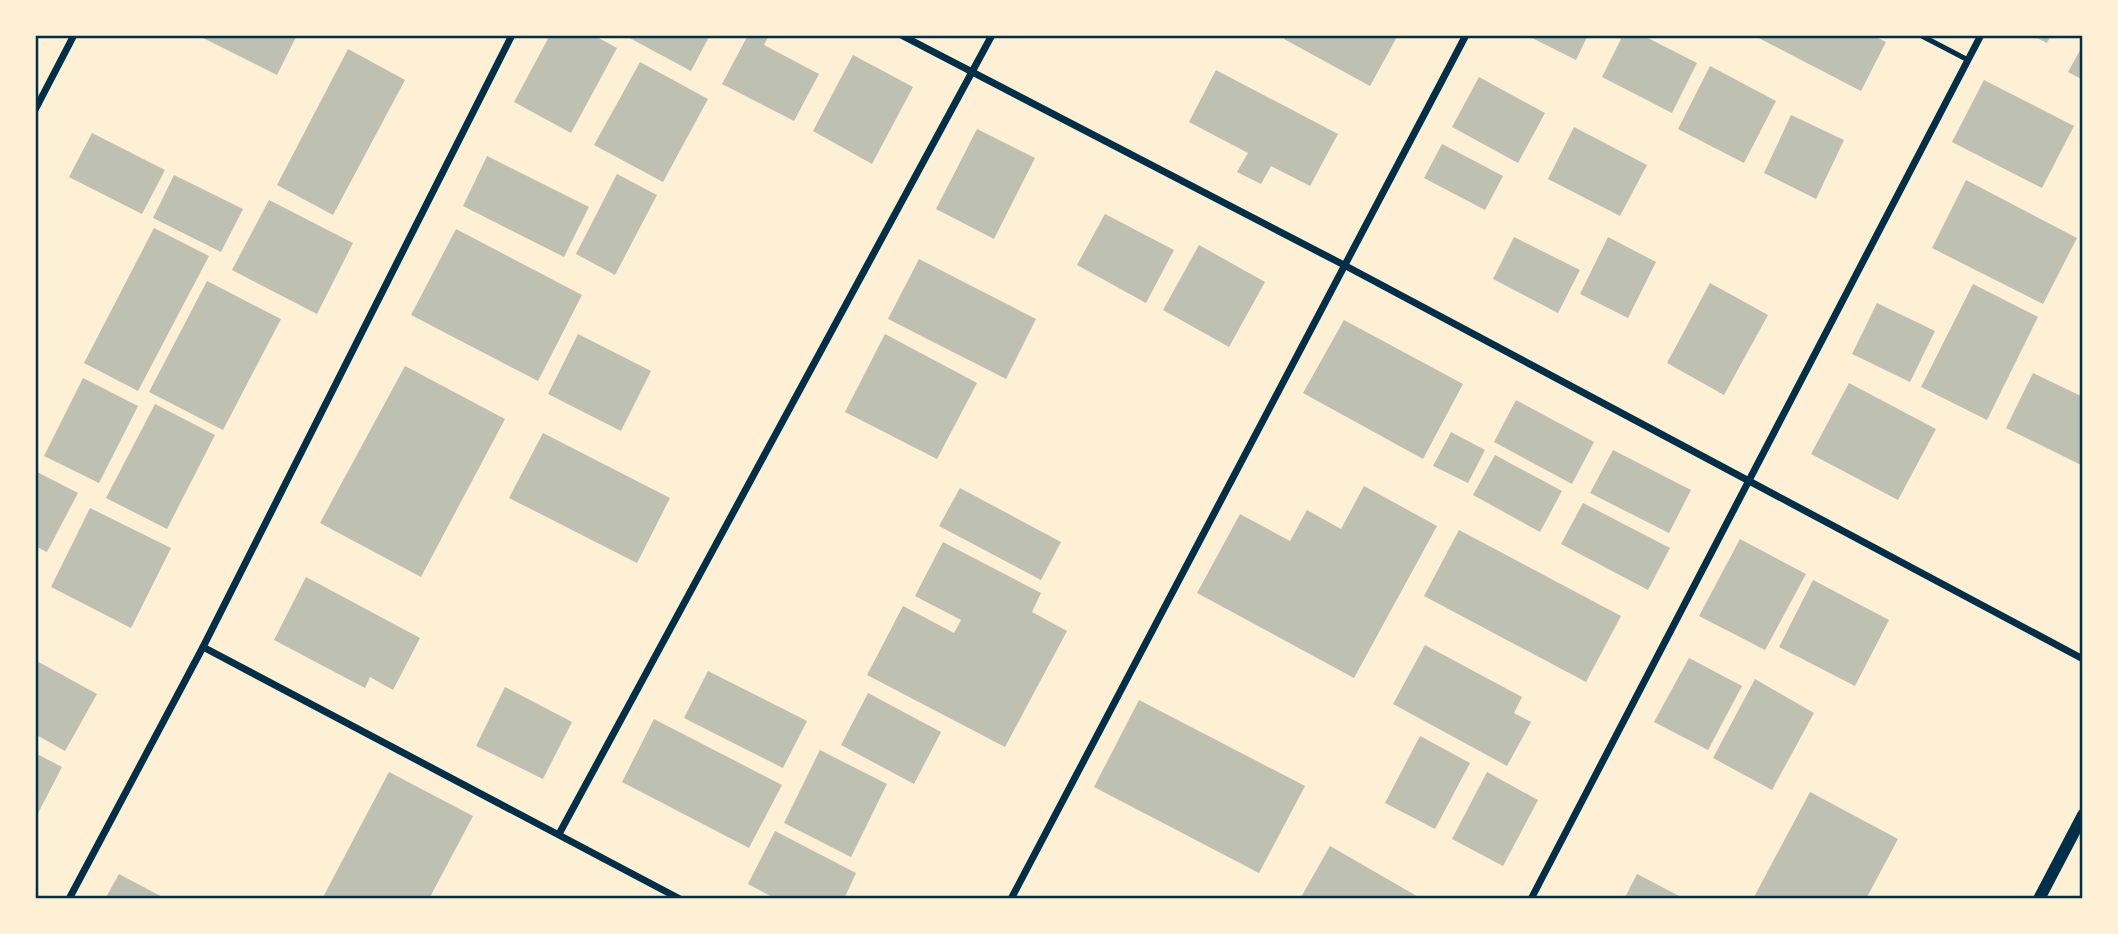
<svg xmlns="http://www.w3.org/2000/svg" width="2118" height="934" viewBox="0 0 2118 934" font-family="'IBM Plex Sans',sans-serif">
  <rect width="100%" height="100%" fill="#fdf0d5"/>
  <g fill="#bec0b2">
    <path d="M 197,35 L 297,35 L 277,75 Z"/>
    <path d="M 550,35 L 593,35 L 617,48 L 571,133 L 514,102 Z"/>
    <path d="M 624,35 L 710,35 L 691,71 Z"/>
    <path d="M 748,35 L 769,35 L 764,45 L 819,74 L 794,121 L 722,84 Z"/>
    <path d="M 1286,35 L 1398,35 L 1370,86 L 1284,39 Z"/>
    <path d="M 1526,35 L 1588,35 L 1576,60 Z"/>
    <path d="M 1623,35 L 1642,35 L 1697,63 L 1672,113 L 1602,77 Z"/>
    <path d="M 1753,35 L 1872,35 L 1886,42 L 1861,91 Z"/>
    <path d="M 2031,35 L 2051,35 L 2047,43 Z"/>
    <path d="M 2083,45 L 2083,80 L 2068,72 Z"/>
    <path d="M 348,49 L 405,80 L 333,215 L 277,185 Z"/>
    <path d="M 853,55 L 913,87 L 872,164 L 813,131 Z"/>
    <path d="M 640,62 L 708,99 L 663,182 L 594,145 Z"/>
    <path d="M 1710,66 L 1776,101 L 1744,163 L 1678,129 Z"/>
    <path d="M 1216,70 L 1338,134 L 1310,186 L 1271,166 L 1261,184 L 1237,172 L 1248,153 L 1189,122 Z"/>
    <path d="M 1479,77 L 1545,113 L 1518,163 L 1452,127 Z"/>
    <path d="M 1984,80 L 2074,126 L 2042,188 L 1952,142 Z"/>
    <path d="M 1791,115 L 1844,140 L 1816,199 L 1764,173 Z"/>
    <path d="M 1574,127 L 1647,165 L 1620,216 L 1548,179 Z"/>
    <path d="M 977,129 L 1035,158 L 994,239 L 936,209 Z"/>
    <path d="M 92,133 L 165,170 L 142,214 L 69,177 Z"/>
    <path d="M 1442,144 L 1503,176 L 1485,210 L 1424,178 Z"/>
    <path d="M 487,156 L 589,207 L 564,257 L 463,206 Z"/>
    <path d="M 617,174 L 657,195 L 615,275 L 576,254 Z"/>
    <path d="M 174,175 L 243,209 L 221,252 L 153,218 Z"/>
    <path d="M 1966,180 L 2077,238 L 2043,304 L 1932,248 Z"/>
    <path d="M 269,200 L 353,243 L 317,314 L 232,270 Z"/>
    <path d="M 1105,214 L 1174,250 L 1146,303 L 1077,265 Z"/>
    <path d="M 154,228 L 209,256 L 138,391 L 84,363 Z"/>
    <path d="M 456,229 L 582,295 L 538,381 L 411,315 Z"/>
    <path d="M 1514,237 L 1580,270 L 1558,313 L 1493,279 Z"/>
    <path d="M 1608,237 L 1656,262 L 1628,318 L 1580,294 Z"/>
    <path d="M 1199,245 L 1265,282 L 1229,347 L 1163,310 Z"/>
    <path d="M 919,259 L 1036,319 L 1006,379 L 888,319 Z"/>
    <path d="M 207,281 L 281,319 L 223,430 L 149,392 Z"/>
    <path d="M 1710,283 L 1768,315 L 1724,395 L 1667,363 Z"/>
    <path d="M 1973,284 L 2038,317 L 1987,420 L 1921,387 Z"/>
    <path d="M 1877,303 L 1935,331 L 1910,382 L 1852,354 Z"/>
    <path d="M 1344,320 L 1463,384 L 1423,459 L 1303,393 Z"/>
    <path d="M 578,334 L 651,371 L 621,431 L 548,394 Z"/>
    <path d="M 885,334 L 977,383 L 937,459 L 845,412 Z"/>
    <path d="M 405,366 L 505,419 L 421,577 L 320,523 Z"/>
    <path d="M 2033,373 L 2083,397 L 2083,466 L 2006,428 Z"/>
    <path d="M 83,378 L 138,406 L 99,483 L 44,456 Z"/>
    <path d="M 1849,383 L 1936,429 L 1898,500 L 1811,454 Z"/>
    <path d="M 1516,400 L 1594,442 L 1572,484 L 1494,442 Z"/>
    <path d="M 155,404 L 215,435 L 167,529 L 106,498 Z"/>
    <path d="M 1451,432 L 1485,450 L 1468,483 L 1433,466 Z"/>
    <path d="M 543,433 L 670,498 L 637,563 L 509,498 Z"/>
    <path d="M 1613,450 L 1691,490 L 1669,533 L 1590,493 Z"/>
    <path d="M 1495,455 L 1562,491 L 1540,532 L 1473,495 Z"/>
    <path d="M 35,471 L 78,493 L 47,552 L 35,546 Z"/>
    <path d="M 1364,486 L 1437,526 L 1354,678 L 1197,593 L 1240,514 L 1290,541 L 1307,510 L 1341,529 Z"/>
    <path d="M 960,488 L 1061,542 L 1041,580 L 939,526 Z"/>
    <path d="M 1583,503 L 1670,548 L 1648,590 L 1561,544 Z"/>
    <path d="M 90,508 L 171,548 L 131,628 L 51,587 Z"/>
    <path d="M 1459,530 L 1621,616 L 1586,682 L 1424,596 Z"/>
    <path d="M 1740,539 L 1806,574 L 1765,650 L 1699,616 Z"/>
    <path d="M 943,542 L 1041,593 L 1032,612 L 1067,631 L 1005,747 L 867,675 L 903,606 L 954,633 L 961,620 L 915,596 Z"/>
    <path d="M 306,577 L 420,638 L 393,690 L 370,677 L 365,688 L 274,640 Z"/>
    <path d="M 1813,580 L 1889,620 L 1855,686 L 1779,647 Z"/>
    <path d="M 1425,645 L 1522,697 L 1514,713 L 1531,722 L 1507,766 L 1393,704 Z"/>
    <path d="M 1689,658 L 1742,686 L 1708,750 L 1654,722 Z"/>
    <path d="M 35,660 L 97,694 L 65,751 L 35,734 Z"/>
    <path d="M 708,671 L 807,721 L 783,768 L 684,718 Z"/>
    <path d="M 1755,679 L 1814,713 L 1772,790 L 1713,758 Z"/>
    <path d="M 505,687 L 572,722 L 543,779 L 476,746 Z"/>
    <path d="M 868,693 L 941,732 L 914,784 L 841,745 Z"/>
    <path d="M 1139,700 L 1305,786 L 1259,873 L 1094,787 Z"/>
    <path d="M 654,719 L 782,785 L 749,848 L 622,782 Z"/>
    <path d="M 1420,736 L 1470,763 L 1435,829 L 1385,803 Z"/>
    <path d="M 820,750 L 887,784 L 851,857 L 784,823 Z"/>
    <path d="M 35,753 L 62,767 L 35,819 Z"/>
    <path d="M 389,772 L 473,816 L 429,899 L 322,899 Z"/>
    <path d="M 1487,772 L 1538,800 L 1503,866 L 1452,839 Z"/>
    <path d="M 1810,792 L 1898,839 L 1866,899 L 1754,897 Z"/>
    <path d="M 775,831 L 856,873 L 844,899 L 776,899 L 748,884 Z"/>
    <path d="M 1330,846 L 1422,899 L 1300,899 Z"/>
    <path d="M 119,874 L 166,899 L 105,899 Z"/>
    <path d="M 1637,874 L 1685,899 L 1624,899 Z"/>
  </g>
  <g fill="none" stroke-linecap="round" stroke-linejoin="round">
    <path stroke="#003049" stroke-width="5" d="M 1920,35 L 1968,60"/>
    <g stroke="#003049" stroke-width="7">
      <path d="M 901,35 L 1344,265 L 2083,659"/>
      <path d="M 35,110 L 74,35"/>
      <path d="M 203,647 L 680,899"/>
      <path d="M 559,834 L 992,35"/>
      <path d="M 69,899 L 203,647 L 512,35"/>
      <path d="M 1011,899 L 1466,35"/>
      <path d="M 1531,899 L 1981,35"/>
    </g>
    <path stroke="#003049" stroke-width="12" d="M 2039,899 L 2083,815"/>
  </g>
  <rect width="2118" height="934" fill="none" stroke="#fdf0d5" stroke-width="74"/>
  <rect x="37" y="37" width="2044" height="860" fill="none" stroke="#003049" stroke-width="2.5"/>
</svg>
